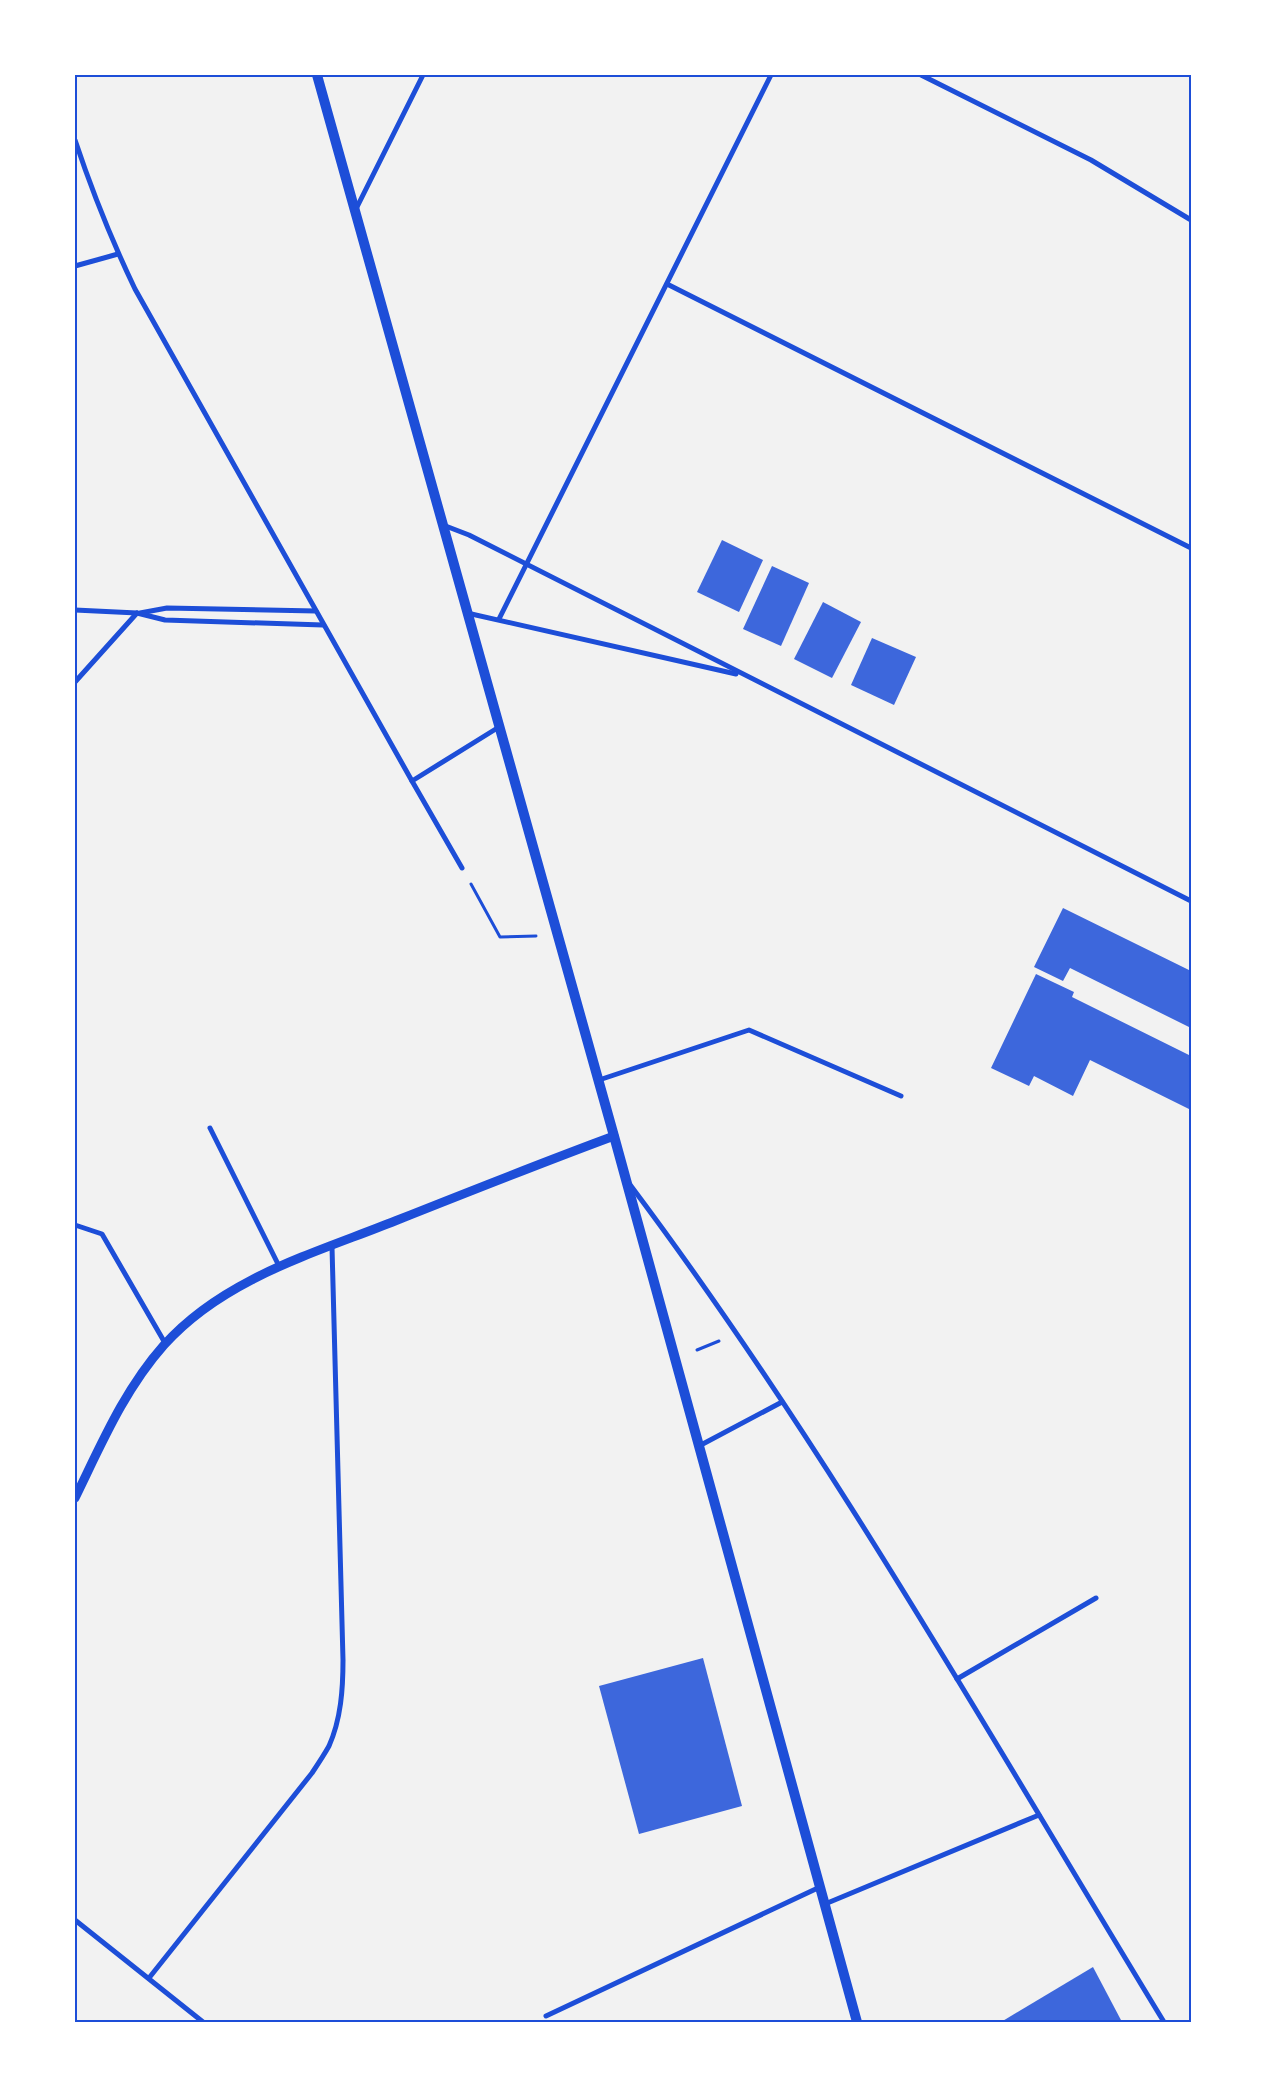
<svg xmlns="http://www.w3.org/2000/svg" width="1266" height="2097" viewBox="0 0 1266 2097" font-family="Rubik,sans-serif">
  <rect width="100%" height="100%" fill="#f2f2f2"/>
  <g fill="#3d67dc">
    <path d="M 722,540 L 763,560 L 739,612 L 697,592 Z"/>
    <path d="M 772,566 L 809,583 L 781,646 L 743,629 Z"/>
    <path d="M 823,602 L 861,622 L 832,678 L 794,659 Z"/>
    <path d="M 872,638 L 916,657 L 894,705 L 851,685 Z"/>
    <path d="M 1063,908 L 1191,971 L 1191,1028 L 1070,968 L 1063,981 L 1034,967 Z"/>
    <path d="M 1036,974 L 1074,992 L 1072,997 L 1191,1056 L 1191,1110 L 1090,1060 L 1073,1096 L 1034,1076 L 1029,1086 L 991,1068 Z"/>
    <path d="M 703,1658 L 742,1806 L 639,1834 L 599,1686 Z"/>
    <path d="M 1093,1967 L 1122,2022 L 1001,2022 Z"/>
  </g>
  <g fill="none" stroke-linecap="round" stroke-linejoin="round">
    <g stroke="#1d4ed8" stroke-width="3">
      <path d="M 471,884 L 500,937 L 536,936"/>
      <path d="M 697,1350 L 719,1341"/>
    </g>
    <g stroke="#1d4ed8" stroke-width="5">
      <path d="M 921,75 L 1091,160 L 1191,220"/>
      <path d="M 75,140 C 92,191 112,241 135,289 L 412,781 L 499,727"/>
      <path d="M 356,209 L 423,75"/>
      <path d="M 75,266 L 118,254"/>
      <path d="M 667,284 L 1191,548"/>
      <path d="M 443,525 L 469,535 L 1191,901"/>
      <path d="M 75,610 L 137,613 L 165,620 L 323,625"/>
      <path d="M 140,613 L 167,608 L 316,611"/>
      <path d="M 467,613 L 736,674"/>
      <path d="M 499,619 L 771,75"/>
      <path d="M 75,682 L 137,613"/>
      <path d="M 412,781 L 462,868"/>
      <path d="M 599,1080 L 749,1030 L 901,1096"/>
      <path d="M 210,1128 L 279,1266"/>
      <path d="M 631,1186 C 829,1450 992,1740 1164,2022"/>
      <path d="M 75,1225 L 102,1234 L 165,1343"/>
      <path d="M 699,1446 L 782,1402"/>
      <path d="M 957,1679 L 1096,1598"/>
      <path d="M 825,1904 L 1039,1815"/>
      <path d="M 75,1920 L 203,2022"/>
      <path d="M 149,1978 L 312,1773 C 318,1764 324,1755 329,1746 C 341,1719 343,1689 343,1660 L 332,1247"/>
      <path d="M 546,2016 L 820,1887"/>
    </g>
    <path stroke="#1d4ed8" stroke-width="9" d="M 75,1498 C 101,1445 124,1390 164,1345 C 224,1278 315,1253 395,1221 C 468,1192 541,1163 614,1136"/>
    <path stroke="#1d4ed8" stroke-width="10" d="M 317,75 L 614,1136 L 857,2022"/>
  </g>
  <rect width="1266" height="2097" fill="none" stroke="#ffffff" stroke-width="152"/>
  <rect x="76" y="76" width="1114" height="1945" fill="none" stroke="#1d4ed8" stroke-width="2"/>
</svg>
